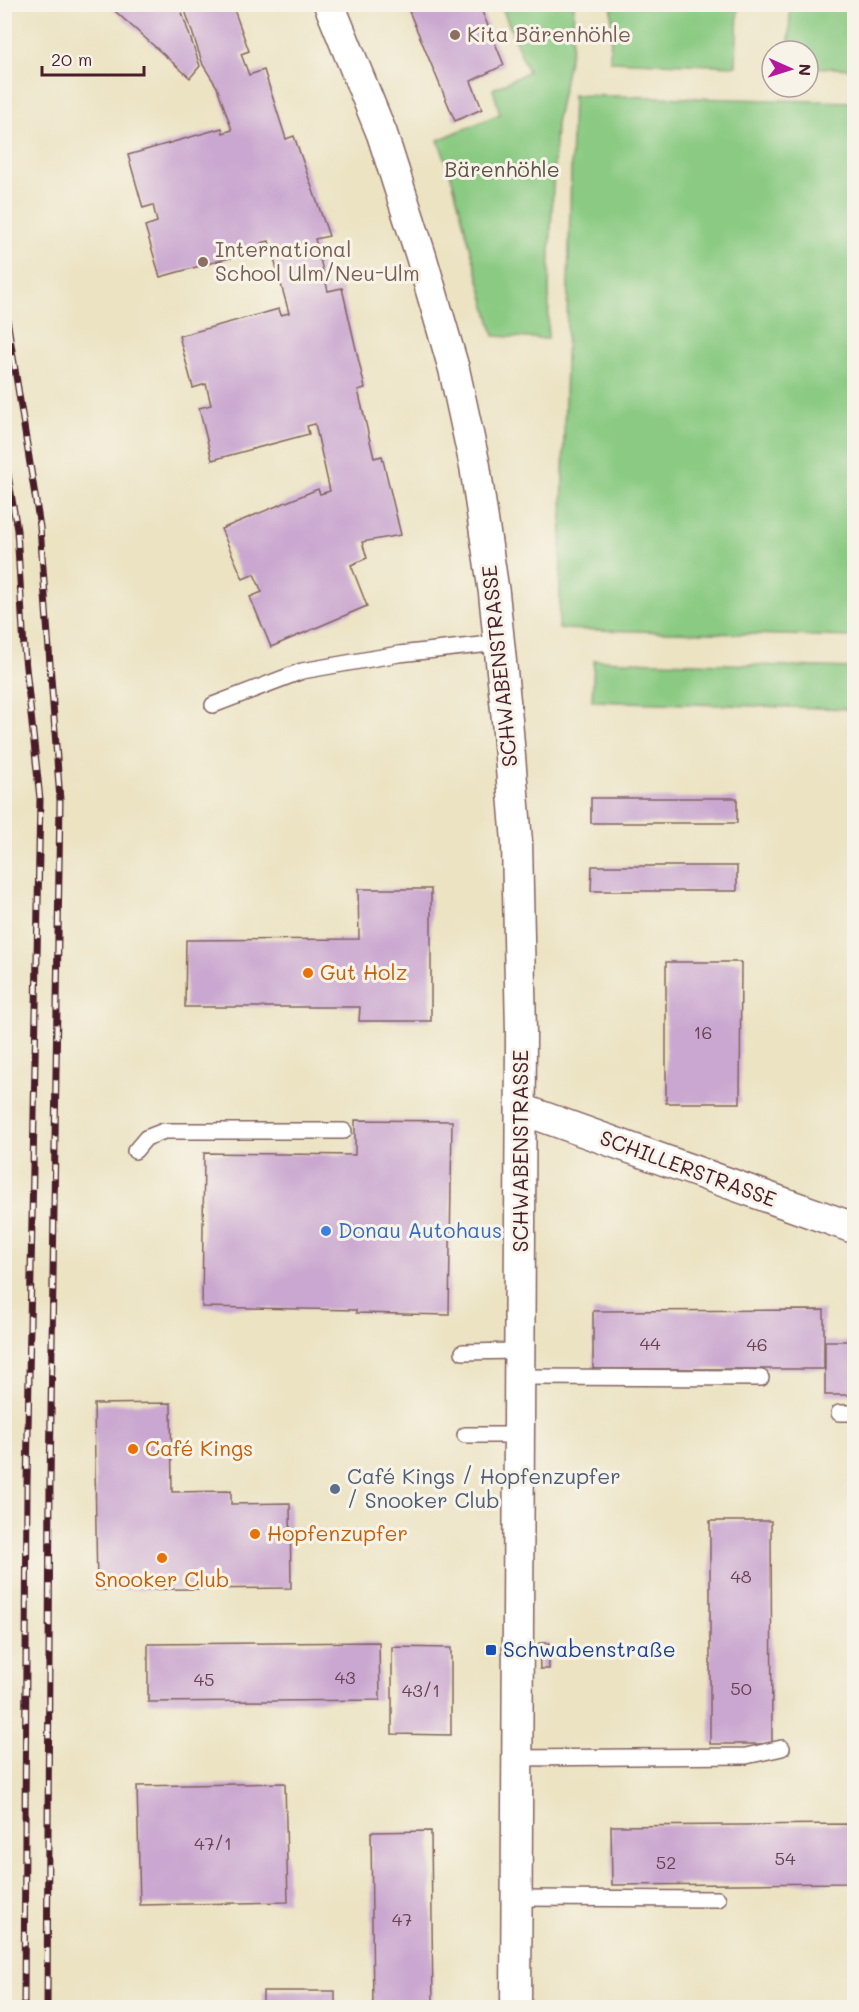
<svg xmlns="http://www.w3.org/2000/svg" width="859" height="2012" viewBox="0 0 859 2012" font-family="Mali,sans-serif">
  <rect width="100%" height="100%" fill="#f7f3e8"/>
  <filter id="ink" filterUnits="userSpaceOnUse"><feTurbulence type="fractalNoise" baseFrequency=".0167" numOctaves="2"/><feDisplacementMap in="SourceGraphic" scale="12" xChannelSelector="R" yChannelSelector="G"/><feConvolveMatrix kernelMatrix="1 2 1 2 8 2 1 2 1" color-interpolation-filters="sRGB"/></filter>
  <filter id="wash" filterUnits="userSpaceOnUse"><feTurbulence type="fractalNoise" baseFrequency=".008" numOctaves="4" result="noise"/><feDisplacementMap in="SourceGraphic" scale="24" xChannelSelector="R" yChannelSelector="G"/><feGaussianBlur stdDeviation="1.35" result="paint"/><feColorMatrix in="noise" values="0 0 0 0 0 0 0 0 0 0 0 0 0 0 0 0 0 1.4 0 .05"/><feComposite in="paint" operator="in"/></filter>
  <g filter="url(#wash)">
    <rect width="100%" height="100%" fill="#ece3c3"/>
    <g fill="#8aca82" stroke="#6a7456" stroke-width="1.5">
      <path d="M 501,5 L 574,5 L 572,46 L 556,123 L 550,250 L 548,339 L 494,336 L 450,172 L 438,140 L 500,114 L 493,89 L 528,72 Z"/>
      <path d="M 612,5 L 738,5 L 736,66 L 610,61 Z"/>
      <path d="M 790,5 L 854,5 L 854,69 L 808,67 L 808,51 L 789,51 Z"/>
      <path d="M 573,95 L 854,102 L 854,637 L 559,629 Z"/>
      <path d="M 594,660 L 854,668 L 854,709 L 592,701 Z"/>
    </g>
    <g id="blocks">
      <g fill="#caa7d0">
        <path d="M 107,4 L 179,4 L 200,66 L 190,78 Z"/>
        <path d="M 183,4 L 232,4 L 249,51 L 241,54 L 249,75 L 264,70 L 286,139 L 294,136 L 329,236 L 315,239 L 328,291 L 342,288 L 365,388 L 358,390 L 374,458 L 382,456 L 401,535 L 362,542 L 367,558 L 351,565 L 367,606 L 271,647 L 250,597 L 262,592 L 254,574 L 243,579 L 221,529 L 318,489 L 320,494 L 330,491 L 315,424 L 307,426 L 309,434 L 212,460 L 199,408 L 211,405 L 206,384 L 193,388 L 179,336 L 279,309 L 281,315 L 289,313 L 269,241 L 261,243 L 262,249 L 160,277 L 145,226 L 157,222 L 153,205 L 143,208 L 128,155 L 222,128 L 223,133 L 232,130 L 217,87 L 203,65 Z"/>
        <path d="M 406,4 L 479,4 L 504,65 L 471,81 L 482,109 L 455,121 Z"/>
        <rect x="591" y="798" width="146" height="25"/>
        <path d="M 592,866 L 737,866 L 737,891 L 591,891 Z"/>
        <path d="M 358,889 L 431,889 L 431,1021 L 359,1021 L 360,1007 L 185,1007 L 186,940 L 359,939 Z"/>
        <path d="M 666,962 L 741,962 L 740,1103 L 666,1103 Z"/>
        <path d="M 355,1120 L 452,1121 L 449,1315 L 356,1313 L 356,1310 L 202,1307 L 204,1153 L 355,1155 Z"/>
        <path d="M 824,1310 L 824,1369 L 593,1369 L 593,1311 Z"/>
        <rect x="825" y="1341" width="29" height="54"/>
        <path d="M 171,1403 L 172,1492 L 231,1491 L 231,1504 L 290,1503 L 291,1588 L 97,1590 L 94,1404 Z"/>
        <path d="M 710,1521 L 771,1521 L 772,1744 L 710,1744 Z"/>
        <path d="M 379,1642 L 380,1700 L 148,1702 L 148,1644 Z"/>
        <path d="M 539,1643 L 549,1643 L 549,1669 L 540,1669 Z"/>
        <path d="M 392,1647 L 451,1648 L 451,1735 L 392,1734 Z"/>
        <path d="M 285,1783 L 288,1902 L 140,1905 L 137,1786 Z"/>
        <path d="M 853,1824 L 853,1883 L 612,1885 L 611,1826 Z"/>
        <path d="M 431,1831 L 433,2008 L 373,2008 L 371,1832 Z"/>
        <rect x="263" y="1991" width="72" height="17"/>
      </g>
    </g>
  </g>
  <g filter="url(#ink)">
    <use href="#blocks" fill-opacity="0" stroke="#836460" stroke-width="1.5"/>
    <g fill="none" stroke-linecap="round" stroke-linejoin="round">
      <g stroke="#836460" stroke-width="18">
        <g id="lane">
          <path d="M 213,705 L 302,671 L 399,654 L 499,643"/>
          <path d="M 135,1151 L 146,1138 L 164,1131 L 344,1131"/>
          <path d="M 463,1352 L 520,1351"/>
          <path d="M 520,1377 L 761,1378"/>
          <path d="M 839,1413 L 854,1413"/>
          <path d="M 465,1435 L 519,1435"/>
          <path d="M 517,1758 L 746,1756 L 782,1748"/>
          <path d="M 516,1898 L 718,1899"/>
        </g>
      </g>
      <g stroke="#836460" stroke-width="33">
        <g id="street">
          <path d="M 329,4 L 382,134 L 421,256 L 454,369 L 475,466 L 494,593 L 507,720 L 517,842 L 521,1033 L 516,2008"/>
          <path d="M 521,1109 L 854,1228"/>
        </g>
      </g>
      <use href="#lane" stroke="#fff" stroke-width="15"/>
      <use href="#street" stroke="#fff" stroke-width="30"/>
      <g stroke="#4a1f2b" stroke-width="7">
        <g id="rail">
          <path d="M 4,300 L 40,527 L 60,800 L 50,1482 L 47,2008"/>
          <path d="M 4,450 L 17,530 L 24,649 L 40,799 L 27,1483 L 24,2008"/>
          <path d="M 4,780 L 6,800 L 4,920"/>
        </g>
      </g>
      <use href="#rail" stroke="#f7f3e8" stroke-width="4.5" stroke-dasharray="14" stroke-linecap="butt"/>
    </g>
  </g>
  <g fill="#8d6e63" stroke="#f7f3e8" stroke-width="2">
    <circle cx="455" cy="35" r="6"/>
    <circle cx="203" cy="262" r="6"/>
  </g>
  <g fill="#e8710a" stroke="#f7f3e8" stroke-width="2">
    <circle cx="308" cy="973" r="6"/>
    <circle cx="133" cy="1449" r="6"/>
    <circle cx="255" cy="1534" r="6"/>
    <circle cx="162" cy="1558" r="6"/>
  </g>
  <circle fill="#3f7fe0" stroke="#f7f3e8" stroke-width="2" cx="326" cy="1231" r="6"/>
  <circle fill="#5c6f8a" stroke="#f7f3e8" stroke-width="2" cx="335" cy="1489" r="6"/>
  <rect fill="#1a4fb4" stroke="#f7f3e8" stroke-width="2" x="485" y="1644" width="12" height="12" rx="3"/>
  <g text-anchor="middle" stroke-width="6" stroke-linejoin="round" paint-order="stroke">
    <g font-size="18" fill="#6a4154">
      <text x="703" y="1039">16</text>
      <text x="650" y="1350">44</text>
      <text x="757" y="1351">46</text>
      <text x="741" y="1583">48</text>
      <text x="345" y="1684">43</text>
      <text x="204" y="1686">45</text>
      <text x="741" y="1695">50</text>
      <text x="421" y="1697">43/1</text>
      <text x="213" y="1850">47/1</text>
      <text x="785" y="1865">54</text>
      <text x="666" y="1869">52</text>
      <text x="402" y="1926">47</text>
    </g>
    <g font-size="21" fill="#785e54" stroke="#f7f3e8" text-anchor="start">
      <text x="467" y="42">Kita Bärenhöhle</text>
      <text x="215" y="257">International<tspan x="215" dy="24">School Ulm/Neu-Ulm</tspan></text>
    </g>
    <g font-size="21" fill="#5d5245" stroke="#f7f3e8">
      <text x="502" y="177">Bärenhöhle</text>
    </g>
    <g font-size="21" fill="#4a1f2b" stroke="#f7f3e8">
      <text transform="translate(500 666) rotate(-96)" y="7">SCHWABENSTRASSE</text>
      <text transform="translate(521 1151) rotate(-90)" y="7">SCHWABENSTRASSE</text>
      <text transform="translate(688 1169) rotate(20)" y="7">SCHILLERSTRASSE</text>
    </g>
    <g font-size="21" fill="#c56008" stroke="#f7f3e8" text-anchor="start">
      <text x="320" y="980">Gut Holz</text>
      <text x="145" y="1456">Café Kings</text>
      <text x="267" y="1541">Hopfenzupfer</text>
      <text x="162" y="1587" text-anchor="middle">Snooker Club</text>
    </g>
    <g font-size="21" fill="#366cbe" stroke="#f7f3e8" text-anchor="start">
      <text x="338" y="1238">Donau Autohaus</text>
    </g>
    <g font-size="21" fill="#4e5e75" stroke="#f7f3e8" text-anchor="start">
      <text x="347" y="1484">Café Kings / Hopfenzupfer<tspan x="347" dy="24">/ Snooker Club</tspan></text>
    </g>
    <g font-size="21" fill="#164399" stroke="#f7f3e8" text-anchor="start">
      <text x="503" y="1657">Schwabenstraße</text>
    </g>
  </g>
  <rect width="859" height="2012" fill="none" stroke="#f7f3e8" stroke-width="24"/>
  <g transform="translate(790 69) rotate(93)"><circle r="28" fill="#f7f3e8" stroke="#b29e9c" stroke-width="1.5"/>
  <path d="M0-4.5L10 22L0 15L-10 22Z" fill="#b5179e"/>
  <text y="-9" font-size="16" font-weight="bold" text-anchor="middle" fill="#4a1f2b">N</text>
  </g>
  <path d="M42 66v9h102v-9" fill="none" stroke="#4a1f2b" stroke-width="3"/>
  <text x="51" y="66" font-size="18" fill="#4a1f2b" stroke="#f7f3e8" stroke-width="4.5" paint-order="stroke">20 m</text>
</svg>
